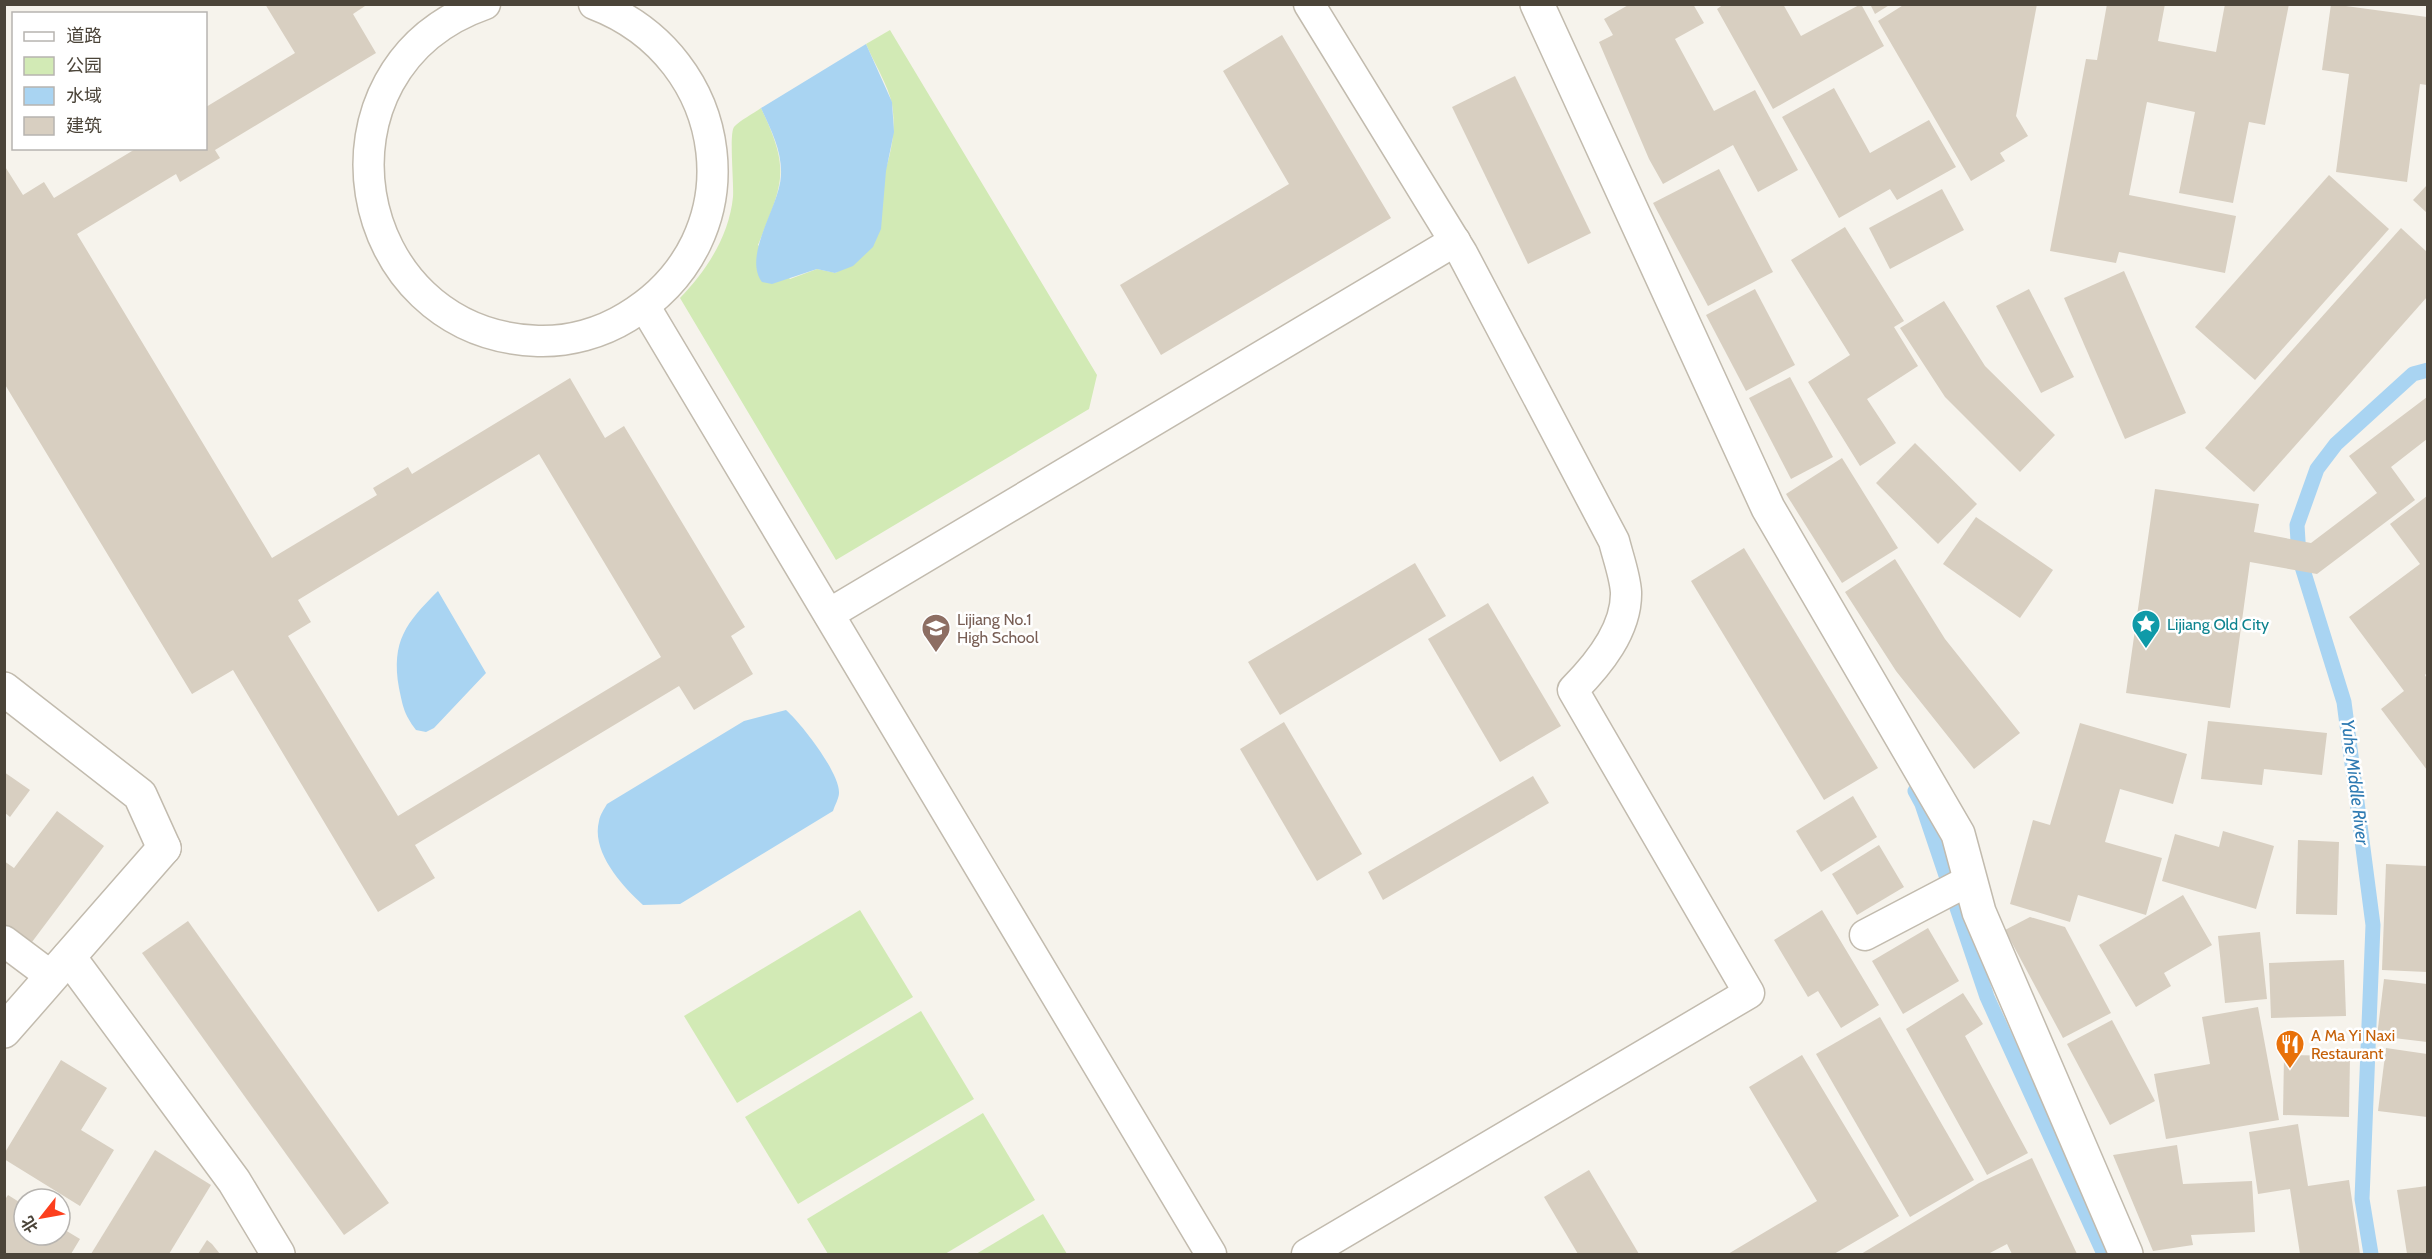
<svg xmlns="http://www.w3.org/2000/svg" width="2432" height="1259" viewBox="0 0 2432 1259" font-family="Cabin,'Noto Sans SC',sans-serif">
  <rect width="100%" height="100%" fill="#f6f3ec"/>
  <g fill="#d2eab5">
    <path d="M 890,30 L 1097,375 L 1089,409 L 836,560 L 680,298 C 707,270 729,236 733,197 C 734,183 729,134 734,127 C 740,120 753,114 761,108 C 791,171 783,183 758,245 L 790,279 L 817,269 L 836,273 C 861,222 902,164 892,104 C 888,85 874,63 866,44 Z"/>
    <path d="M 860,910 L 913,997 L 737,1103 L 684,1016 Z"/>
    <path d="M 921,1011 L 974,1099 L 798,1204 L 745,1117 Z"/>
    <path d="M 983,1113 L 1035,1200 L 945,1254 L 828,1254 L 807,1219 Z"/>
    <path d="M 1043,1214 L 1067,1254 L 976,1254 Z"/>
  </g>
  <g fill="#a9d4f2">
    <path d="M 866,44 L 892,102 L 894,132 L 886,171 L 881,229 L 873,247 L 853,266 L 835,273 L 817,269 L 772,284 L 762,282 C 742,255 780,206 781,175 C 782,150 771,130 761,108 Z"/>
    <path d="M 438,591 L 486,673 L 434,728 L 426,732 L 416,730 C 404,714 403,707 399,688 C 391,641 406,623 438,591 Z"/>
    <path d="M 786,710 C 801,723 840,773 839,793 C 839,798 835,805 833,811 L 680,904 L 643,905 C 622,886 591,852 599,821 C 600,815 604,809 607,804 L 744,721 Z"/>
  </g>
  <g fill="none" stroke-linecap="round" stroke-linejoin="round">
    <g stroke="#a9d4f2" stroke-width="15">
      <path d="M 1915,791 L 1922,804 L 1987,997 L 2104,1254"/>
      <path d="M 2371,1254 L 2362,1199 L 2373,925 L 2344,702 L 2299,557 L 2297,525 L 2317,469 L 2336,444 L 2413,374 L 2428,370"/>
    </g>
  </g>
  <g fill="#d8cfc1" fill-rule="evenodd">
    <path d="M 265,4 L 368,4 L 353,14 L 376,53 L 215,150 L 220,158 L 180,182 L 176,174 L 77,234 L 272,558 L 377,495 L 373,488 L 408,467 L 412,474 L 570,378 L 605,438 L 624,426 L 745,627 L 731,636 L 753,674 L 694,710 L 679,686 L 415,845 L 435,878 L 378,912 L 233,670 L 192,694 L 4,383 L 4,165 L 23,195 L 44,182 L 54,198 L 137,148 L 206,148 L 206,107 L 295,53 ZM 539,454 L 661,657 L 398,816 L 288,636 L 311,622 L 298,600 Z"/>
    <path d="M 1630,4 L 1693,4 L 1704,23 L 1675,39 L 1714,111 L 1755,90 L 1798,170 L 1758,192 L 1733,145 L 1663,184 L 1649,159 L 1599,42 L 1613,35 L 1604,19 Z"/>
    <path d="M 1724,4 L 1783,4 L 1801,36 L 1861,4 L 1884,46 L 1773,109 L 1717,9 Z"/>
    <path d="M 1870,4 L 1891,4 L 1875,14 Z"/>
    <path d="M 1905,4 L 2037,4 L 2016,116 L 2028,136 L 2000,153 L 2005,161 L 1971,181 L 1878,21 Z"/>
    <path d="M 2107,4 L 2165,4 L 2158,41 L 2216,52 L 2225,4 L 2289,4 L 2265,125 L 2249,122 L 2233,203 L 2179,193 L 2195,112 L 2147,102 L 2129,195 L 2236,216 L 2225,273 L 2119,252 L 2116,263 L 2050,251 L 2086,59 L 2097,60 Z"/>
    <path d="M 2331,4 L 2427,17 L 2427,85 L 2420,84 L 2407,182 L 2336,172 L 2349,74 L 2322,70 Z"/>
    <path d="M 1282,35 L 1391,218 L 1161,355 L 1120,285 L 1289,184 L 1223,71 Z"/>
    <path d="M 1515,76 L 1591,233 L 1528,264 L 1452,107 Z"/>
    <path d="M 1834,88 L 1870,153 L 1929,120 L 1956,167 L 1897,200 L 1890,189 L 1839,218 L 1782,117 Z"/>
    <path d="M 1719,169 L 1773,272 L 1708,306 L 1653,203 Z"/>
    <path d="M 2329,175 L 2389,229 L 2255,380 L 2195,327 Z"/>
    <path d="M 2427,185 L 2427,213 L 2413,200 Z"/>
    <path d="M 1942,189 L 1964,230 L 1890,269 L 1869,228 Z"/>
    <path d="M 1845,227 L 1904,321 L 1894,327 L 1918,366 L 1867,399 L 1896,443 L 1860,466 L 1808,382 L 1850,355 L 1791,260 Z"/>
    <path d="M 2401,228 L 2427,252 L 2427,297 L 2254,492 L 2205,448 Z"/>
    <path d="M 2124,271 L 2186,413 L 2125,439 L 2064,298 Z"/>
    <path d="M 1755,289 L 1795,365 L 1746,391 L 1706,315 Z"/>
    <path d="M 2029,289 L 2074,377 L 2041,393 L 1996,306 Z"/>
    <path d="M 1944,301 L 1985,366 L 2055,435 L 2020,472 L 1945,397 L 1900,328 Z"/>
    <path d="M 1790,377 L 1833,457 L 1791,479 L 1749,398 Z"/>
    <path d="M 2427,397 L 2427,439 L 2391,467 L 2415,500 L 2317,574 L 2250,562 L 2230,708 L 2126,693 L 2155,489 L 2259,504 L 2254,532 L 2311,543 L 2377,493 L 2349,456 Z"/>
    <path d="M 1915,443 L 1977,504 L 1938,544 L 1876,483 Z"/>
    <path d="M 1842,458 L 1898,548 L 1842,583 L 1786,494 Z"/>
    <path d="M 2427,496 L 2427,673 L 2425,675 L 2427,679 L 2427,770 L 2381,709 L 2404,691 L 2349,617 L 2420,564 L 2390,524 Z"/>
    <path d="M 1976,517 L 2053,570 L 2020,618 L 1943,564 Z"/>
    <path d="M 1744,548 L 1878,768 L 1824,800 L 1691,581 Z"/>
    <path d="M 1895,559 L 1945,639 L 2020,733 L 1974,769 L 1896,671 L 1845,592 Z"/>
    <path d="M 1415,563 L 1446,616 L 1280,715 L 1248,662 Z"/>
    <path d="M 1488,603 L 1561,726 L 1500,762 L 1428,639 Z"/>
    <path d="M 2208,721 L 2327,733 L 2322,775 L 2264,769 L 2262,785 L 2201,779 Z"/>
    <path d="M 1284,722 L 1362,854 L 1317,881 L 1240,749 Z"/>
    <path d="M 2080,723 L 2187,754 L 2173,804 L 2120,789 L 2105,842 L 2162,858 L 2146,915 L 2078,895 L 2070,922 L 2010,904 L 2033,820 L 2050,825 Z"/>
    <path d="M 4,772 L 30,790 L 10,817 L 4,812 Z"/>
    <path d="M 1533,776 L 1549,803 L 1383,900 L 1368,872 Z"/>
    <path d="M 1853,796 L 1877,837 L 1821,872 L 1796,831 Z"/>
    <path d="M 57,811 L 104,846 L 29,946 L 4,927 L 4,861 L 14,868 Z"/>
    <path d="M 2223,831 L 2274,846 L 2256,909 L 2162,881 L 2175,834 L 2219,847 Z"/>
    <path d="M 2298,840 L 2339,842 L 2337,915 L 2296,914 Z"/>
    <path d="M 1879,845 L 1904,887 L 1857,915 L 1832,874 Z"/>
    <path d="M 2386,864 L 2427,866 L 2427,972 L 2382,970 Z"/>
    <path d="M 2183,895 L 2212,945 L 2164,973 L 2171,986 L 2136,1007 L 2099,945 Z"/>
    <path d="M 1822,910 L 1879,1005 L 1841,1028 L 1818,991 L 1808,997 L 1774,940 Z"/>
    <path d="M 2030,917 L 2065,927 L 2111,1013 L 2063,1038 L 2005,930 Z"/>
    <path d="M 188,921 L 389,1203 L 344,1235 L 142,953 Z"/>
    <path d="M 1928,928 L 1959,981 L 1903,1014 L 1872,961 Z"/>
    <path d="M 2260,932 L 2267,999 L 2225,1003 L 2218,936 Z"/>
    <path d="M 2344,960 L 2346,1016 L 2271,1018 L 2269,963 Z"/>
    <path d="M 2384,979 L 2427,984 L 2427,1042 L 2377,1036 Z"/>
    <path d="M 1963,993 L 1983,1024 L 1965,1036 L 2028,1153 L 1987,1175 L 1906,1029 Z"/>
    <path d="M 2258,1007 L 2279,1120 L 2166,1139 L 2154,1074 L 2210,1064 L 2202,1017 Z"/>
    <path d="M 1880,1017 L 1974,1180 L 1910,1217 L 1816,1054 Z"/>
    <path d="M 2112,1020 L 2155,1101 L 2110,1125 L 2067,1044 Z"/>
    <path d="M 2386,1048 L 2427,1054 L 2427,1117 L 2378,1111 Z"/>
    <path d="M 1802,1055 L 1899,1216 L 1834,1254 L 1728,1254 L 1817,1201 L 1749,1087 Z"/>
    <path d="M 2284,1055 L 2350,1056 L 2349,1117 L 2283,1115 Z"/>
    <path d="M 61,1060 L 107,1088 L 81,1130 L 114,1150 L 80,1206 L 4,1159 L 4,1154 Z"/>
    <path d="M 2298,1124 L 2308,1186 L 2349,1180 L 2360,1254 L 2300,1254 L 2290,1189 L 2258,1194 L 2249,1132 Z"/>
    <path d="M 2177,1145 L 2183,1184 L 2252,1181 L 2255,1232 L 2191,1235 L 2193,1245 L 2153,1251 L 2113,1155 Z"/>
    <path d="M 155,1150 L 211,1185 L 169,1254 L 91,1254 Z"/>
    <path d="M 2032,1158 L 2077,1254 L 2012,1254 L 2007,1244 L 1988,1254 L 1861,1254 L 1979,1183 Z"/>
    <path d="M 1589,1170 L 1639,1254 L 1578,1254 L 1544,1197 Z"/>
    <path d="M 2427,1186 L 2427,1254 L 2407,1254 L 2397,1190 Z"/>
    <path d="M 8,1195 L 24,1205 L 24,1235 L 60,1235 L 60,1227 L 80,1239 L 71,1254 L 4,1254 L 4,1201 Z"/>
    <path d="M 207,1240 L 212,1244 L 220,1254 L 198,1254 Z"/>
  </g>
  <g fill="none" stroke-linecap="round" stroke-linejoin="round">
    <g stroke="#c2bbae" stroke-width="33">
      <g id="service">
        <path d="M 485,4 C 302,68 346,334 538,341 C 569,342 601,333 627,317 C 757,239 733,57 594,4"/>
        <path d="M 645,307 L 1211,1254"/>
        <path d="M 829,614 L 1455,241"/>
        <path d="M 1865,935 L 1970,880"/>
        <path d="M 4,941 L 52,977"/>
        <path d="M 1307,1254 L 1749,993 L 1573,690 C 1598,665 1627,630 1626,592 C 1625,576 1618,557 1614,541 L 1462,253 L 1309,4"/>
      </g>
    </g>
    <g stroke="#c2bbae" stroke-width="36">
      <path id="pedestrian" d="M 1537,4 L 1768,508 L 1958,834 L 1979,912 L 2126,1254"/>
    </g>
    <g stroke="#c2bbae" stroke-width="36">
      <g id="minor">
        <path d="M 69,957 L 234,1181 L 278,1254"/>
        <path d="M 4,1031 L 164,848"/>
      </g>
    </g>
    <g stroke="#c2bbae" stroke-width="36">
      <path id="tertiary" d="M 4,689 L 140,795 L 164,848"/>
    </g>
    <use href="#service" stroke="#fff" stroke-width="30"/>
    <use href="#pedestrian" stroke="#fff" stroke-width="33"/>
    <use href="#minor" stroke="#fff" stroke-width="33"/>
    <use href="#tertiary" stroke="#fff" stroke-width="33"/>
  </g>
  <defs>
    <g id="sight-pin" transform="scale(1.5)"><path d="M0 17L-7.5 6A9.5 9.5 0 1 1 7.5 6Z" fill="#0f9aa8" stroke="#fff"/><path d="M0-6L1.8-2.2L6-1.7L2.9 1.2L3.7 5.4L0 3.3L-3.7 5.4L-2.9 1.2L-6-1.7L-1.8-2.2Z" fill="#fff"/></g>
    <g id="school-pin" transform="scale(1.5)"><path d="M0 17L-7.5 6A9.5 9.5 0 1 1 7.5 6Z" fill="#8d6e63" stroke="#fff"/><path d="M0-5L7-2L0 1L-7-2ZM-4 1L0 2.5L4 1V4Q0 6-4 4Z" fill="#fff"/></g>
    <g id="restaurant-pin" transform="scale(1.5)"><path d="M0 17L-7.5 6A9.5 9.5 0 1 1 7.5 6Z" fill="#e8710a" stroke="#fff"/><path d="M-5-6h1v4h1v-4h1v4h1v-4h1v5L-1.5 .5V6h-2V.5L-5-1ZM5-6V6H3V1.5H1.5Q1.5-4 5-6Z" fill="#fff"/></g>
  </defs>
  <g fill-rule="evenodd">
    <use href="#sight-pin" x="2146" y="624"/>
    <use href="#school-pin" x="936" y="628"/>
    <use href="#restaurant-pin" x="2290" y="1044"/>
  </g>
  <g text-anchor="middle" stroke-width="5" stroke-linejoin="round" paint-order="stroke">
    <g font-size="16" fill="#785e54" stroke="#fff" text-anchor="start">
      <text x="957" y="625">Lijiang No.1<tspan x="957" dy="18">High School</tspan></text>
    </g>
    <g font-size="16" fill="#0d838f" stroke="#fff" text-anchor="start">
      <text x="2167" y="630">Lijiang Old City</text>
    </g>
    <g font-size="16" fill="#c56008" stroke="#fff" text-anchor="start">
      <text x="2311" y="1041">A Ma Yi Naxi<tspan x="2311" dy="18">Restaurant</tspan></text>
    </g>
    <g font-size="18" font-style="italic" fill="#2e7ab2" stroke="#fff">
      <text transform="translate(2355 782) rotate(83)" y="6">Yuhe Middle River</text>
    </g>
  </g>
  <rect width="2432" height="1259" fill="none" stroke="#4b4439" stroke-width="12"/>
  <rect x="12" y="12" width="195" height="138" fill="#ffffff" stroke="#b7b4b0" stroke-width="1.5"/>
  <rect x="24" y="32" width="30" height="9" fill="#ffffff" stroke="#b7b4b0" stroke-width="1.5"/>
  <text x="66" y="42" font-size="18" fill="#4b4439">道路</text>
  <rect x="24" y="57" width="30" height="18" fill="#d2eab5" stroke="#b7b4b0" stroke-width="1.5"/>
  <text x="66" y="72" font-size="18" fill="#4b4439">公园</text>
  <rect x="24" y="87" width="30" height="18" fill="#a9d4f2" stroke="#b7b4b0" stroke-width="1.5"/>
  <text x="66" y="102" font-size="18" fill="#4b4439">水域</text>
  <rect x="24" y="117" width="30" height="18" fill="#d8cfc1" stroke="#b7b4b0" stroke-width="1.5"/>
  <text x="66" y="132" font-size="18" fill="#4b4439">建筑</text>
  <g transform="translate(42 1217) rotate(239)"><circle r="28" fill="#ffffff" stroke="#b7b4b0" stroke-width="1.5"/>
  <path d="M0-4.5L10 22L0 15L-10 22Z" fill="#fc3f1d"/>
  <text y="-9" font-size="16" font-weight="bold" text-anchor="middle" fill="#4b4439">北</text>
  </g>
</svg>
